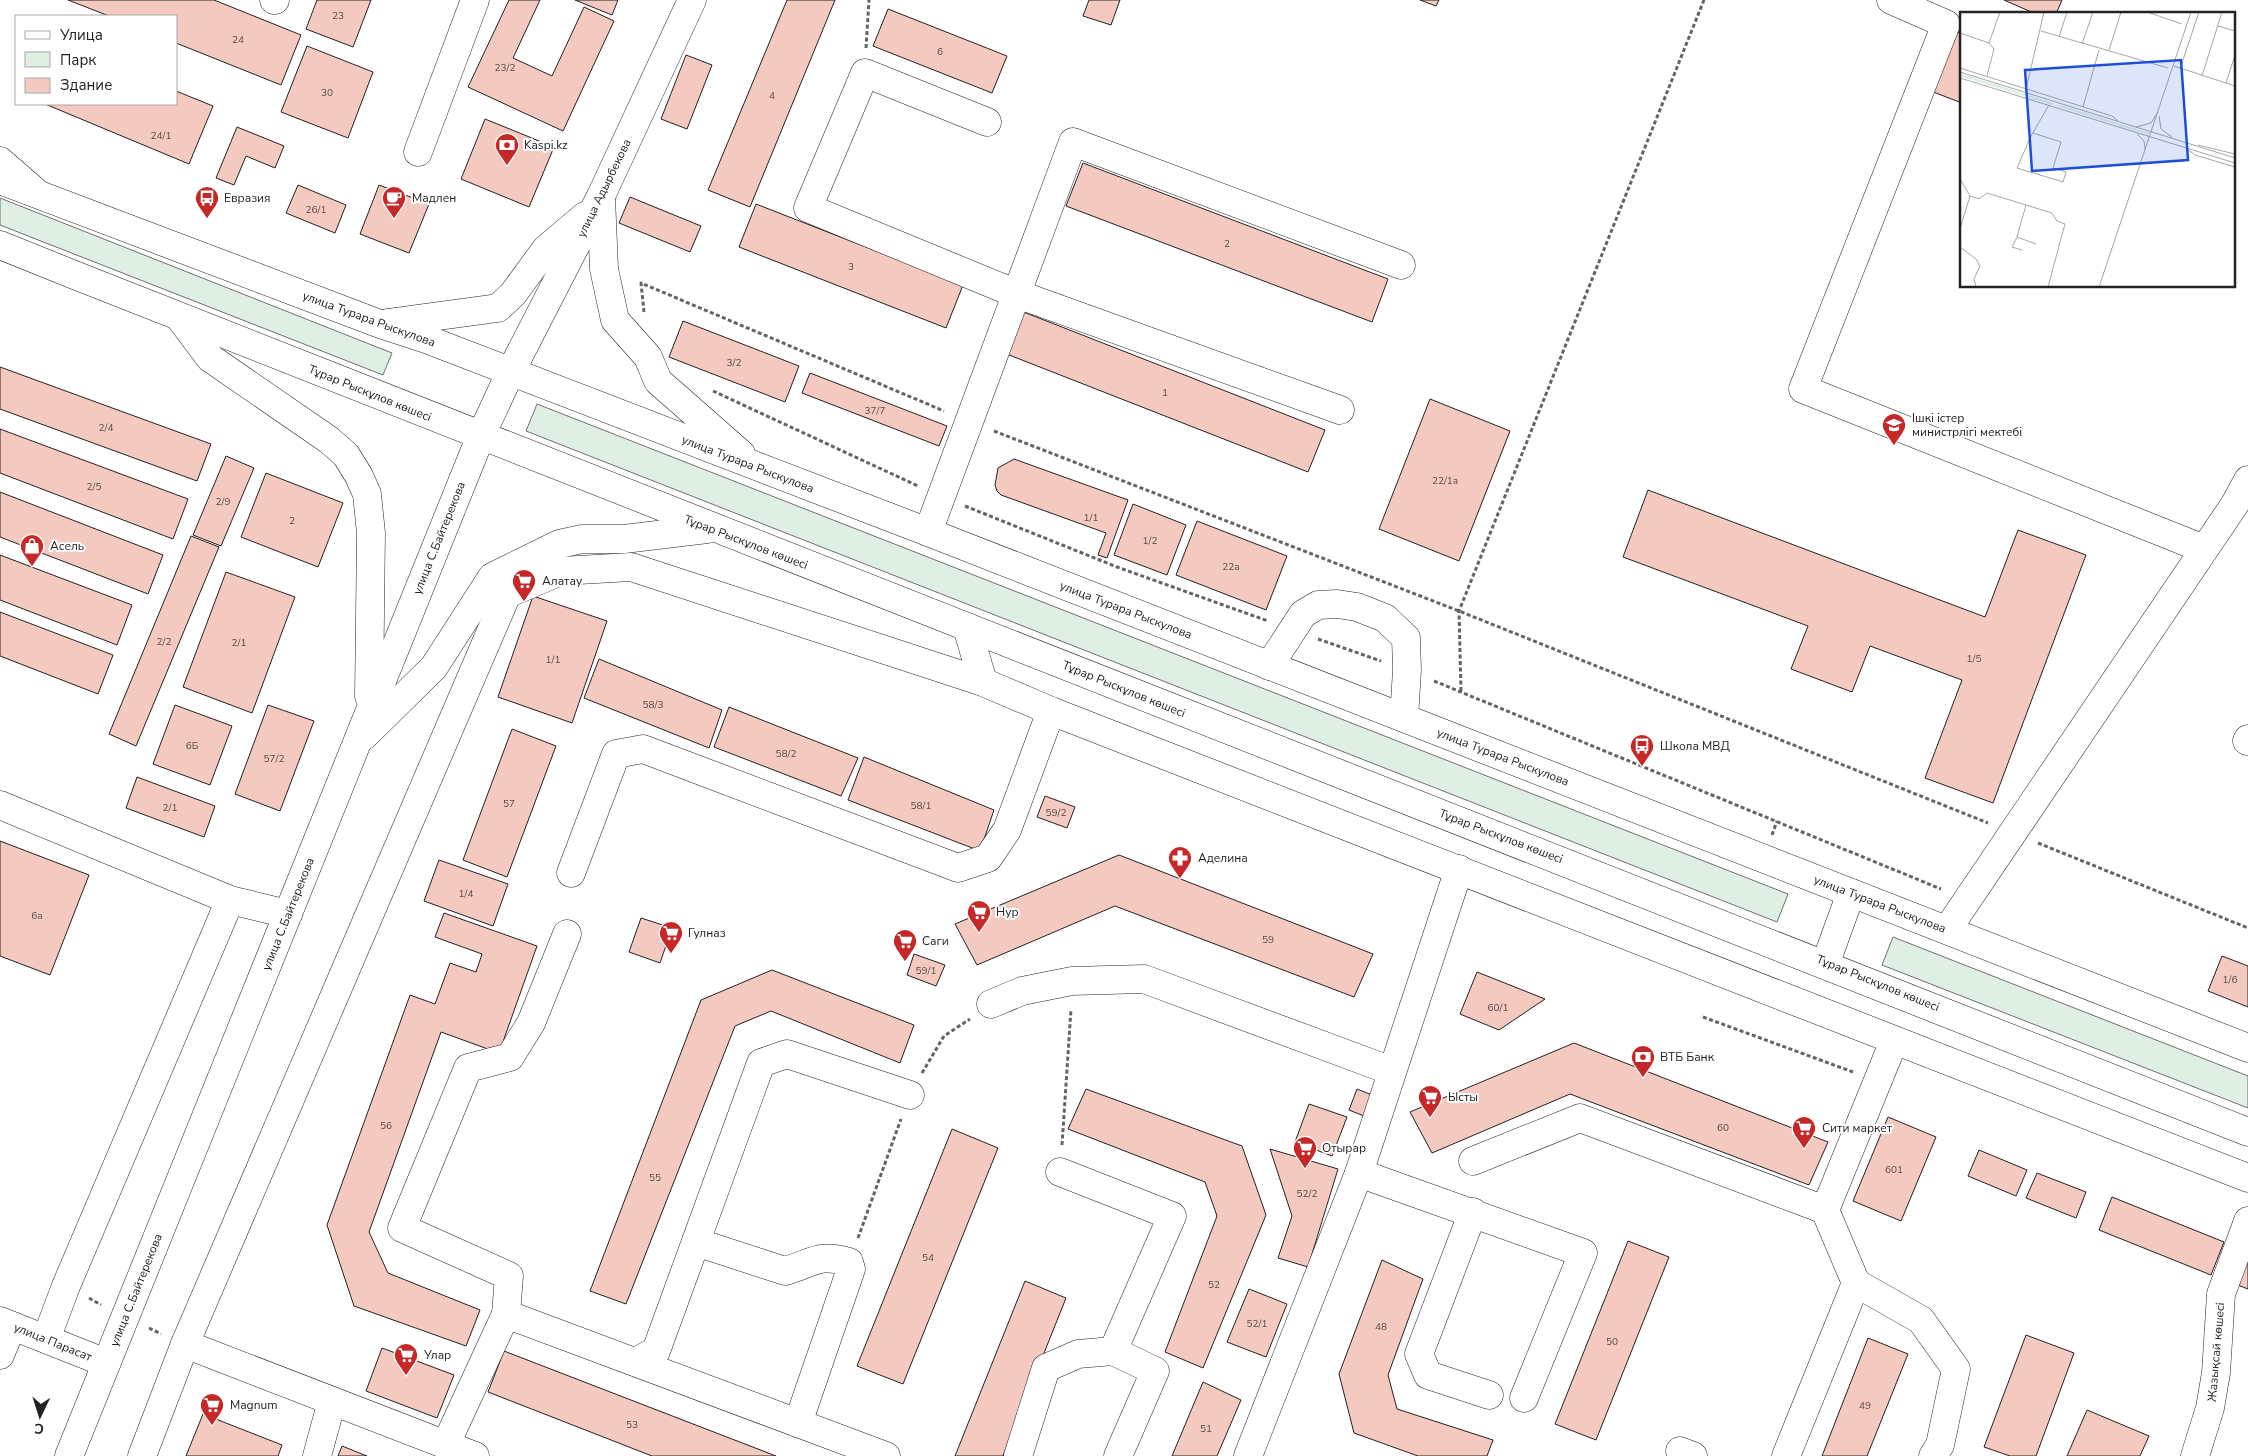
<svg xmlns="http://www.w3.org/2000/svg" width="2248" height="1456" viewBox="0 0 2248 1456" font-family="'Nunito Sans',sans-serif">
  <rect width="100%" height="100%" fill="#fff"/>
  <g fill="#e0efe3" stroke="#6f6f6f">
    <path d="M 0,198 L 392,353 L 383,375 L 0,225 Z"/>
    <path d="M 537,404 L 1788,894 L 1777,922 L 526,431 Z"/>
    <path d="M 1893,937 L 2248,1076 L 2248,1108 L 1882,965 Z"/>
  </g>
  <g fill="#f3c9c0" stroke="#222">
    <path d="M 68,0 L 214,0 L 301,35 L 281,85 L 176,43 L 176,16 L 109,16 Z"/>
    <path d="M 317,0 L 371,0 L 353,47 L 306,29 Z"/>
    <path d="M 509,0 L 540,0 L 513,58 L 552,76 L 584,7 L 614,21 L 563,131 L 468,87 Z"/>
    <path d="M 575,0 L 618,0 L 612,15 Z"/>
    <path d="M 787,0 L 835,0 L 750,207 L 708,190 Z"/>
    <path d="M 1089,0 L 1120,0 L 1111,25 L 1083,16 Z"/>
    <path d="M 1420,0 L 1439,0 L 1436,6 Z"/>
    <path d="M 2004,0 L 2062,0 L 2056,14 L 2036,14 Z"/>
    <path d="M 888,9 L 1007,56 L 992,93 L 873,46 Z"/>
    <path d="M 1953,30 L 1962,34 L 1962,103 L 1928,90 Z"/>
    <path d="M 307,46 L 373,72 L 348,138 L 281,112 Z"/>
    <path d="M 686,55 L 712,65 L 687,129 L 661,119 Z"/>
    <path d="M 176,91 L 213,106 L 189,164 L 45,104 L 176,104 Z"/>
    <path d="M 485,119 L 554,147 L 529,207 L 461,179 Z"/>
    <path d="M 237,127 L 284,146 L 275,168 L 246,156 L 234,185 L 216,178 Z"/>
    <path d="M 1083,163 L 1388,279 L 1372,322 L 1066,206 Z"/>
    <path d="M 298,185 L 346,205 L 335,233 L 286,213 Z"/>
    <path d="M 379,185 L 429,204 L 409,253 L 360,234 Z"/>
    <path d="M 630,197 L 701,226 L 690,252 L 619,223 Z"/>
    <path d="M 756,204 L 963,285 L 946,328 L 739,247 Z"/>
    <path d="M 1021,311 L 1325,430 L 1308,472 L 1004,353 Z"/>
    <path d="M 683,321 L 799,366 L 785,402 L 669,357 Z"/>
    <path d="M 0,367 L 211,444 L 197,481 L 0,409 Z"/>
    <path d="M 810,373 L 947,426 L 939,446 L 802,393 Z"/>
    <path d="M 1430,399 L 1510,431 L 1459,561 L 1379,529 Z"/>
    <path d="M 0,429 L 188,499 L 173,539 L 0,473 Z"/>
    <path d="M 226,456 L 254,468 L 221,546 L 193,535 Z"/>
    <path d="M 1014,459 L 1128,500 L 1107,558 L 1098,555 L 1106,533 L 1001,495 L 997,491 L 995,485 L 998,468 Z"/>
    <path d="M 266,473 L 343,503 L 318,567 L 241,537 Z"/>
    <path d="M 1648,490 L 1985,617 L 2018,530 L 2086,555 L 1993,803 L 1925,778 L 1962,680 L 1870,646 L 1852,692 L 1791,669 L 1808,626 L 1623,557 Z"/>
    <path d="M 0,492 L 163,555 L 148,594 L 0,537 Z"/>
    <path d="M 1133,504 L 1186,525 L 1167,575 L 1114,555 Z"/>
    <path d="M 1197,521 L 1287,556 L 1266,610 L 1176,575 Z"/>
    <path d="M 191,536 L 219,547 L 136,746 L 109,734 Z"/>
    <path d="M 0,555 L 132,605 L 117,645 L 0,600 Z"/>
    <path d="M 226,572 L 295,597 L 252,713 L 183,687 Z"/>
    <path d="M 533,596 L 607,621 L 572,723 L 498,697 Z"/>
    <path d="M 0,612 L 113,655 L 98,694 L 0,656 Z"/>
    <path d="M 599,659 L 722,710 L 709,748 L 584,698 Z"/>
    <path d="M 175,705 L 232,726 L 210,785 L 153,764 Z"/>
    <path d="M 268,705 L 314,721 L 280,811 L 235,794 Z"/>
    <path d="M 729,707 L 858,758 L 841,796 L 714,747 Z"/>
    <path d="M 512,729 L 556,746 L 507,877 L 463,860 Z"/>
    <path d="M 864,757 L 994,810 L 980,851 L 848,800 Z"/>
    <path d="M 137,777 L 215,806 L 204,837 L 126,808 Z"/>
    <path d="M 1045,796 L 1075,807 L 1067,828 L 1037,817 Z"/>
    <path d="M 0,841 L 89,875 L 50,975 L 0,956 Z"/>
    <path d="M 1119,855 L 1373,954 L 1354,997 L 1115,906 L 977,965 L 955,924 Z"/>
    <path d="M 439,860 L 508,884 L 493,926 L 424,901 Z"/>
    <path d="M 444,913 L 537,946 L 499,1053 L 441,1032 L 369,1232 L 388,1273 L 480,1310 L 466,1346 L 354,1306 L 327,1225 L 410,995 L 435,1004 L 450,963 L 476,972 L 482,954 L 435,937 Z"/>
    <path d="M 641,918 L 672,928 L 660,963 L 629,952 Z"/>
    <path d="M 914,954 L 945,965 L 936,986 L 907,975 Z"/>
    <path d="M 2222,956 L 2248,966 L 2248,1007 L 2208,991 Z"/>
    <path d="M 772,970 L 914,1025 L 900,1063 L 771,1011 L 735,1026 L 626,1304 L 590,1291 L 701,1000 Z"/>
    <path d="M 1477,972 L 1545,999 L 1499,1030 L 1460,1014 Z"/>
    <path d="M 1574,1043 L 1828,1142 L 1809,1185 L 1570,1094 L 1432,1153 L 1410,1112 Z"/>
    <path d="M 1086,1089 L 1242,1146 L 1266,1215 L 1203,1368 L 1165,1352 L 1217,1216 L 1205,1182 L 1068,1129 Z"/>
    <path d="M 1357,1089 L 1372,1095 L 1364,1116 L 1349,1110 Z"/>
    <path d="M 1309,1104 L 1347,1117 L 1332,1156 L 1295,1142 Z"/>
    <path d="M 1888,1117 L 1936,1137 L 1901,1221 L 1853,1201 Z"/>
    <path d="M 952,1129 L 998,1148 L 903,1384 L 857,1366 Z"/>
    <path d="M 1270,1149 L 1338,1169 L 1308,1267 L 1278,1258 L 1292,1216 Z"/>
    <path d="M 1979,1150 L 2027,1170 L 2016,1196 L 1968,1176 Z"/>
    <path d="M 2037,1173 L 2086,1192 L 2076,1218 L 2026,1198 Z"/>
    <path d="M 2112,1197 L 2224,1242 L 2211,1275 L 2099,1230 Z"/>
    <path d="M 1628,1241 L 1669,1257 L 1596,1440 L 1555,1424 Z"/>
    <path d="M 2248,1253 L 2248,1289 L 2235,1284 Z"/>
    <path d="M 1382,1260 L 1423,1279 L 1388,1375 L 1397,1409 L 1493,1440 L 1487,1456 L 1418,1456 L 1354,1433 L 1339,1374 Z"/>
    <path d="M 1025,1281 L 1066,1298 L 1003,1456 L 955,1456 Z"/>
    <path d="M 1249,1289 L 1287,1304 L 1266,1357 L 1227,1342 Z"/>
    <path d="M 2026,1335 L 2074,1353 L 2036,1456 L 2010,1456 L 1984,1447 Z"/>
    <path d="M 1868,1338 L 1908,1354 L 1867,1456 L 1822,1456 Z"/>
    <path d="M 382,1348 L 454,1375 L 437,1418 L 366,1391 Z"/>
    <path d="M 504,1351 L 776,1456 L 652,1456 L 488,1392 Z"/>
    <path d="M 1203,1382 L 1241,1400 L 1217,1456 L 1172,1456 Z"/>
    <path d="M 2087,1410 L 2149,1436 L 2140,1456 L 2067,1456 Z"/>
    <path d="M 203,1414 L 282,1445 L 278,1456 L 186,1456 Z"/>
    <path d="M 342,1446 L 367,1456 L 338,1456 Z"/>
  </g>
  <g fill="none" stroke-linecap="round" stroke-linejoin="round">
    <g stroke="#222" stroke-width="29">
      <g id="minor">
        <path d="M 274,0 L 275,0"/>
        <path d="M 1891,0 L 1946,24 L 1803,389 L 2204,549"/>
        <path d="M 987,122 L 865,73 L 808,208 L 1017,294 L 1340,410"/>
        <path d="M 418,152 L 475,0"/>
        <path d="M 0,161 L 38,194"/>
        <path d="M 928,532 L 1073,142 L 1401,265"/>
        <path d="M 967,627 L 983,682"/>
        <path d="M 1269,666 L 1303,614 L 1318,605 L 1337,604 L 1357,607 L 1385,618 L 1406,638 L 1407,670 L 1404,718"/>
        <path d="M 2247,741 L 2248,739"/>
        <path d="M 0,805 L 230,900 L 288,914"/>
        <path d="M 571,873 L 616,754 L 643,749 L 958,868 L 988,858 L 1007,830 L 1051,711"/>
        <path d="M 1947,930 L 2235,504 L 2248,480"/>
        <path d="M 991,1004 L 1022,991 L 1072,981 L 1144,979 L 1392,1071"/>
        <path d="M 1473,1161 L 1580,1118 L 1825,1210 L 1894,1041"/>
        <path d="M 1060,1172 L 1172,1216 L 1113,1351 L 1155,1371 L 1118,1456"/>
        <path d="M 1359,1173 L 1583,1253 L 1524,1398"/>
        <path d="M 1473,1212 L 1419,1354 L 1428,1375 L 1489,1395"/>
        <path d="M 696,1242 L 785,1271 C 813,1263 818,1253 849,1262 L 851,1269 L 798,1423"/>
        <path d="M 1856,1283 L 1921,1320 L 1956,1369 L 1940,1445 L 1933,1456"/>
        <path d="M 506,1314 L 886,1456"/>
        <path d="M 0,1321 L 106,1363"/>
        <path d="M 46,1339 L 66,1286 L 230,900"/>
        <path d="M 185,1344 L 475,1456"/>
        <path d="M 0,1355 L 12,1326"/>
        <path d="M 635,1362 L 656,1351 L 761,1063 L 787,1054 L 910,1095"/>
        <path d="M 446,1444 L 506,1314 L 509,1276 L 402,1228 L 468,1068 L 510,1057 L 531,1023 L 567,934"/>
        <path d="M 1680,1451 L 1693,1456"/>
        <path d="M 142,1456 L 185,1344 L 507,594 L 561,571 L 631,567 L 983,682 L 1051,711 L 2248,1178"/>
        <path d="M 317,1456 L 332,1401"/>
        <path d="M 1018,1456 L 1046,1368 L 1078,1354 L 1113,1351"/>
        <path d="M 1248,1456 L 1359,1173 L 1459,869"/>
        <path d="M 1786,1456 L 1856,1283 L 1825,1210"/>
        <path d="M 2195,1456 L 2210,1408 L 2216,1373 L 2221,1294 L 2248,1221"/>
      </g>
    </g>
    <g stroke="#222" stroke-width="29">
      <g id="major">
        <path d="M 0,180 L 380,324 L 426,339 L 928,532 L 2248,1048"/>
        <path d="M 601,197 L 604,269 L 615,320 L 648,357 L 658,381 L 741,454"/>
        <path d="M 0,245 C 747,546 1500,832 2248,1132"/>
        <path d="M 180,318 L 210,358 L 329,440 L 346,455 L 359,476 L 367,494 L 371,533 L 369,696"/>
        <path d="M 387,323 L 498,308 L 513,294 L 546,249 L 585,216"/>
        <path d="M 364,736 L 434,667 L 492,577 L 559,544 L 582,539 L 624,539 L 707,529"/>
        <path d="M 1826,962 L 1851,893"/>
        <path d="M 69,1456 L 480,438 L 510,373 L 601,196 L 692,0"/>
      </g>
    </g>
    <g stroke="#646464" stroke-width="3" stroke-dasharray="4 2.5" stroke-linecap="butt">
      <path d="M 866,48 L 869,0"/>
      <path d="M 644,312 L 641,283 L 944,411"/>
      <path d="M 713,391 L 918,486"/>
      <path d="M 994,431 L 1459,611 L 1988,823"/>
      <path d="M 965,506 L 1117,567 L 1268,621"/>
      <path d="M 1318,639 L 1381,661"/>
      <path d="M 1434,681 L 1941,889"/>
      <path d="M 1461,691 L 1459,611 L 1704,0"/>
      <path d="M 1772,835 L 1777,821"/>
      <path d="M 2038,843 L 2248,928"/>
      <path d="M 1703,1017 L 1853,1072"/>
      <path d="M 922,1073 L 944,1036 L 970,1019"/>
      <path d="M 1062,1145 L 1071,1009"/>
      <path d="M 858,1238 L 901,1119"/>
      <path d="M 89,1298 L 101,1305"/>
      <path d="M 149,1328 L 161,1334"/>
    </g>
    <use href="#minor" stroke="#fff" stroke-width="28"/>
    <use href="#major" stroke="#fff" stroke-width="28"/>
  </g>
  <defs>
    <g id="bank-pin" transform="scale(1.25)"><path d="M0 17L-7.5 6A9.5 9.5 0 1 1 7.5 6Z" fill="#c62828" stroke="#fff"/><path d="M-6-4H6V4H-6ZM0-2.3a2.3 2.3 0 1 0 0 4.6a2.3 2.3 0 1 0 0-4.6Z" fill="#fff"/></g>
    <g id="bus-pin" transform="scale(1.25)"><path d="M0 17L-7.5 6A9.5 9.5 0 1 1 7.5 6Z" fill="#c62828" stroke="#fff"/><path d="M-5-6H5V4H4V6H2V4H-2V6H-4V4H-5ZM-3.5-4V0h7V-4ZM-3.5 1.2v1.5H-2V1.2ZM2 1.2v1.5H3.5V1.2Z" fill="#fff"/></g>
    <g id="cafe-pin" transform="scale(1.25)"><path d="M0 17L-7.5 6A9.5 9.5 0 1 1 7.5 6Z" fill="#c62828" stroke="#fff"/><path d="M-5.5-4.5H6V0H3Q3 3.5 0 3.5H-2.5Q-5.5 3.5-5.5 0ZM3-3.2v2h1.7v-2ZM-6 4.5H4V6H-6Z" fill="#fff"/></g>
    <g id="school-pin" transform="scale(1.25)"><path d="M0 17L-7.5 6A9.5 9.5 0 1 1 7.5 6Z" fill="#c62828" stroke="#fff"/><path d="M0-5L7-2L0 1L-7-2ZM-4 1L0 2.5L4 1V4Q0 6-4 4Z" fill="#fff"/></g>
    <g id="shop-pin" transform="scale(1.25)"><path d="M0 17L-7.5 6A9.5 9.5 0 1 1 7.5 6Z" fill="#c62828" stroke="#fff"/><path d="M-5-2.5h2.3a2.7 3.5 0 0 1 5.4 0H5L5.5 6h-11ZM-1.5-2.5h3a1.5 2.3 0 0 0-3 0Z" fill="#fff"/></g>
    <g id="supermarket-pin" transform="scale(1.25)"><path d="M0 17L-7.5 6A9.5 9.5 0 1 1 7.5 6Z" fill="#c62828" stroke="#fff"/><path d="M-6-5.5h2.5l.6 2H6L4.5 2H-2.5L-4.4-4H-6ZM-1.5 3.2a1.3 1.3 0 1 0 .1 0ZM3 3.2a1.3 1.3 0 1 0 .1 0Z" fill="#fff"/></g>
    <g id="pharmacy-pin" transform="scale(1.25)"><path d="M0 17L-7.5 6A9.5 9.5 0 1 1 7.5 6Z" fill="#c62828" stroke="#fff"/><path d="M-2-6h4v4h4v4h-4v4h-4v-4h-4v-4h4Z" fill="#fff"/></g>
  </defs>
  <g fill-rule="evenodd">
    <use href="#bank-pin" x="507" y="145"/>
    <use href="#bus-pin" x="207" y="198"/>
    <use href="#cafe-pin" x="394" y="198"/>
    <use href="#school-pin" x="1894" y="425"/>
    <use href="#shop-pin" x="32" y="546"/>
    <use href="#supermarket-pin" x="524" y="581"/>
    <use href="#bus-pin" x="1642" y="746"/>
    <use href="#pharmacy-pin" x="1180" y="858"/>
    <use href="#supermarket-pin" x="979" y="912"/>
    <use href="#supermarket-pin" x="671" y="933"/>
    <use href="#supermarket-pin" x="905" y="941"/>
    <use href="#bank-pin" x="1643" y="1057"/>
    <use href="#supermarket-pin" x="1430" y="1097"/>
    <use href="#supermarket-pin" x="1804" y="1128"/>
    <use href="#supermarket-pin" x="1305" y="1148"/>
    <use href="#supermarket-pin" x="406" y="1355"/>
    <use href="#supermarket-pin" x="212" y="1405"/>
  </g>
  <g text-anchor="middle" stroke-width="4" stroke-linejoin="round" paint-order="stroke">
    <g font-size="10" fill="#564c4a">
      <text x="338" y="19">23</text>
      <text x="238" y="43">24</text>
      <text x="940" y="55">6</text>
      <text x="505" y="71">23/2</text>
      <text x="327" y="96">30</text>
      <text x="772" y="99">4</text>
      <text x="161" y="139">24/1</text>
      <text x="316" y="213">26/1</text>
      <text x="1227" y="247">2</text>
      <text x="851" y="270">3</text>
      <text x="734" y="366">3/2</text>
      <text x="1165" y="396">1</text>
      <text x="875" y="414">37/7</text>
      <text x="106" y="431">2/4</text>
      <text x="1445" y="484">22/1а</text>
      <text x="94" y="490">2/5</text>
      <text x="223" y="505">2/9</text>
      <text x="1091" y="521">1/1</text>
      <text x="292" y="524">2</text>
      <text x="1150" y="544">1/2</text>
      <text x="1231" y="570">22а</text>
      <text x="164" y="645">2/2</text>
      <text x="239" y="646">2/1</text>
      <text x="1974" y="662">1/5</text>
      <text x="553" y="663">1/1</text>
      <text x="653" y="708">58/3</text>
      <text x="192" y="749">6Б</text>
      <text x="786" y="757">58/2</text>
      <text x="274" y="762">57/2</text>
      <text x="509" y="807">57</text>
      <text x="921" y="809">58/1</text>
      <text x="170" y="811">2/1</text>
      <text x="1056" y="816">59/2</text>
      <text x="466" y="897">1/4</text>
      <text x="37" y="919">6а</text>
      <text x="1268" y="943">59</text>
      <text x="926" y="974">59/1</text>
      <text x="2230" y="983">1/6</text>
      <text x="1498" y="1011">60/1</text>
      <text x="386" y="1129">56</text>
      <text x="1723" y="1131">60</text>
      <text x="1894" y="1173">601</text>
      <text x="655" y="1181">55</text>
      <text x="1307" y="1197">52/2</text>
      <text x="928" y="1261">54</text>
      <text x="1214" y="1288">52</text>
      <text x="1257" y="1327">52/1</text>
      <text x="1381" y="1330">48</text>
      <text x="1612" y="1345">50</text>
      <text x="1865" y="1409">49</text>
      <text x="632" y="1428">53</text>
      <text x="1206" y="1432">51</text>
    </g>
    <g font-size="12" fill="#222" stroke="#fff" text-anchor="start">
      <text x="524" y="149">Kaspi.kz</text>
      <text x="224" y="202">Евразия</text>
      <text x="412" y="202">Мадлен</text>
      <text x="1912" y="422">Ішкі істер<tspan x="1912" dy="14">министрлігі мектебі</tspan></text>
      <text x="50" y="550">Асель</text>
      <text x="542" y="585">Алатау</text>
      <text x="1660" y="750">Школа МВД</text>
      <text x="1198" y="862">Аделина</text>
      <text x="996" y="916">Нур</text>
      <text x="688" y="937">Гулназ</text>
      <text x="922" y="945">Саги</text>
      <text x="1660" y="1061">ВТБ Банк</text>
      <text x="1448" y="1101">Ысты</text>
      <text x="1822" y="1132">Сити маркет</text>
      <text x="1322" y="1152">Отырар</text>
      <text x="424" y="1359">Улар</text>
      <text x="230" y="1409">Magnum</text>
    </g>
    <g font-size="12" fill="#222" stroke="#fff">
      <text transform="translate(604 188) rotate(-64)" y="4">улица Адырбекова</text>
      <text transform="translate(369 319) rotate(20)" y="4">улица Турара Рыскулова</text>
      <text transform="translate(370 393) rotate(22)" y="4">Тұрар Рыскұлов көшесі</text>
      <text transform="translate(748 464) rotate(21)" y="4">улица Турара Рыскулова</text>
      <text transform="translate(439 538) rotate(-68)" y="4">улица С.Байтерекова</text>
      <text transform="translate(746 542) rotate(21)" y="4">Тұрар Рыскұлов көшесі</text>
      <text transform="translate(1126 610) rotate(21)" y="4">улица Турара Рыскулова</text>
      <text transform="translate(1124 689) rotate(22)" y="4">Тұрар Рыскұлов көшесі</text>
      <text transform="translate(1503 757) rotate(21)" y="4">улица Турара Рыскулова</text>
      <text transform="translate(1501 836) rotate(21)" y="4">Тұрар Рыскұлов көшесі</text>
      <text transform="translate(1880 904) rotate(21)" y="4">улица Турара Рыскулова</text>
      <text transform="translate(288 914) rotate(-68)" y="4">улица С.Байтерекова</text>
      <text transform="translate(1878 983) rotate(22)" y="4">Тұрар Рыскұлов көшесі</text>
      <text transform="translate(136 1290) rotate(-68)" y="4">улица С.Байтерекова</text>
      <text transform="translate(53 1342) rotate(22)" y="4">улица Парасат</text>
      <text transform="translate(2216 1352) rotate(-85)" y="4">Жазықсай көшесі</text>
    </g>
  </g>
  <g transform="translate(1960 12)">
    <rect width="275" height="275" fill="#fff"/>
    <path d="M 0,61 L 93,91 L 92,93 L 0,64 ZM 100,93 L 189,121 L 189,123 L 100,95 Z" fill="#e0efe3"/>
    <path fill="none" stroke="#a7a7a7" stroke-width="1" d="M 173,0 L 187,0 L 222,12M 258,14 L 275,19M 81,19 L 208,56M 0,21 L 29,31M 99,25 L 107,0M 122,32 L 133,0M 149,38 L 161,0M 214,54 L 275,74M 0,56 L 152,104 L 158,109M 220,57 L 239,0M 0,60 L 275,146M 27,64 L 34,37 L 29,31 L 40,0M 242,64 L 262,0M 0,66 L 275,151M 266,71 L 275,43M 66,77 L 84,0M 123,95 L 139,38M 199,104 L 201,117 L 212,125M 176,115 L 191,111 L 198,100M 73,121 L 101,130 L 93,156 L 106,160 L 103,170 L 57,156 L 71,124 L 89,93M 177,122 L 184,129 L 185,137M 238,133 L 275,142M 227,137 L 235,143 L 275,155M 0,167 L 10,184 L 19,187 L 27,181 L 92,201 L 97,209 L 105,212 L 88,275M 66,193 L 57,225 L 76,232M 0,217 L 10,184M 57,225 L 52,235 L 62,238M 0,235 L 16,247 L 20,254 L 14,267 L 16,275M 139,275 L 231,0"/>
    <path fill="#1d4ed8" fill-opacity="0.15" stroke="#1d4ed8" stroke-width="2.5" d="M 221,48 L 228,148 L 72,159 L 65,58 Z"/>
    <rect width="275" height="275" fill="none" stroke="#222" stroke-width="2.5"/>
  </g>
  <rect x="15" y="15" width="162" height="90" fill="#ffffff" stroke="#a7a7a7"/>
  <rect x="25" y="31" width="25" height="8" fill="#ffffff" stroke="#a7a7a7"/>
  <text x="60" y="40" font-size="15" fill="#222222">Улица</text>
  <rect x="25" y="52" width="25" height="15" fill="#e0efe3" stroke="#a7a7a7"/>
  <text x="60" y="65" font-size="15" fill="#222222">Парк</text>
  <rect x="25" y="78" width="25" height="15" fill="#f3c9c0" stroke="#a7a7a7"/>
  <text x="60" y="90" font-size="15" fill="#222222">Здание</text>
  <g transform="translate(40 1416) rotate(184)" stroke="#ffffff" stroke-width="4" paint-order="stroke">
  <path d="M0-4L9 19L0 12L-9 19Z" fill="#222222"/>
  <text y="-8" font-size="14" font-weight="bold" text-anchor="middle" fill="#222222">С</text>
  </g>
</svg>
